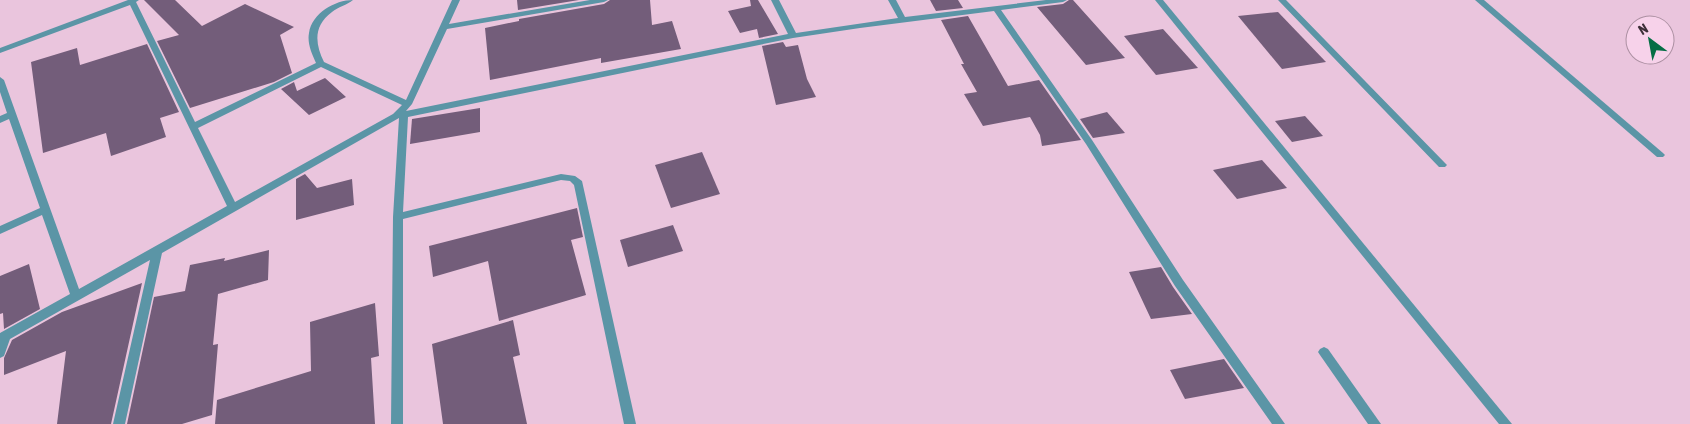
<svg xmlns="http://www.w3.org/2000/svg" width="1690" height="424" viewBox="0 0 1690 424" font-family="'Asap Condensed',sans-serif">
  <rect width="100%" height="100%" fill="#eac5dd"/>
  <g fill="#735d7a">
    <path d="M 144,0 L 175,0 L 202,26 L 245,4 L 294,27 L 280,35 L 292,73 L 274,82 L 190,108 L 157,41 L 179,35 Z"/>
    <path d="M 517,0 L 579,0 L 518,10 Z"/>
    <path d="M 610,0 L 650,0 L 652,25 L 672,21 L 681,49 L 601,63 L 601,58 L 490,80 L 485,28 L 519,21 L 519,19 L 604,4 Z"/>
    <path d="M 750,0 L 758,0 L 778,34 L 759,38 L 757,29 L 740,33 L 728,11 L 751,6 Z"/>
    <path d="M 930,0 L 958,0 L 963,8 L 936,11 Z"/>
    <path d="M 1069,0 L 1073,0 L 1125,58 L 1086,65 L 1037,7 L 1063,4 Z"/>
    <path d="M 1278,12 L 1326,62 L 1282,69 L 1238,16 Z"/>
    <path d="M 968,16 L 1008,86 L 1039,80 L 1081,140 L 1042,146 L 1040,135 L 1030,117 L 983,126 L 964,94 L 977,92 L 961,64 L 964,64 L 941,20 Z"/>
    <path d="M 1163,29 L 1198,68 L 1156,75 L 1124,36 Z"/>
    <path d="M 783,42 L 786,47 L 798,45 L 807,79 L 816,97 L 776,105 L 762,46 Z"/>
    <path d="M 147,44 L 179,112 L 160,118 L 166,137 L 111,156 L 106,133 L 43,153 L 31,62 L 77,48 L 80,65 Z"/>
    <path d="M 325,78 L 346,97 L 309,115 L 281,89 L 294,82 L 297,91 Z"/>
    <path d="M 480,108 L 480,132 L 410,144 L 412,119 Z"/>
    <path d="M 1107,112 L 1125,133 L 1093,138 L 1080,119 Z"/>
    <path d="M 1305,116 L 1323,136 L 1292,142 L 1275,121 Z"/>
    <path d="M 702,152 L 720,194 L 671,208 L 655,165 Z"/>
    <path d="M 1262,160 L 1287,188 L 1237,199 L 1213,170 Z"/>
    <path d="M 305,174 L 317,188 L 352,179 L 354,205 L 296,220 L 296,179 Z"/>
    <path d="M 577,208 L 583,237 L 571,240 L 586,295 L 499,321 L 488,261 L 433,277 L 429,246 Z"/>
    <path d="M 673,225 L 683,251 L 628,267 L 620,240 Z"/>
    <path d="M 269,250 L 268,280 L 218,294 L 213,345 L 218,344 L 212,415 L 182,424 L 127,424 L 154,297 L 185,291 L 190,265 L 225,258 L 224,261 Z"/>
    <path d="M 29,264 L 40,309 L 4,329 L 3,313 L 0,314 L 0,276 Z"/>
    <path d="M 1161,267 L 1173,287 L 1192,314 L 1151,319 L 1129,272 Z"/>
    <path d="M 142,283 L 111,424 L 57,424 L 66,351 L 4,375 L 4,358 L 12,340 L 62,312 Z"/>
    <path d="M 375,303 L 379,356 L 371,358 L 375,424 L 215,424 L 217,400 L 311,371 L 310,322 Z"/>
    <path d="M 513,320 L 520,355 L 513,357 L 527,424 L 443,424 L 432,344 Z"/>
    <path d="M 1224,359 L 1244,388 L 1185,399 L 1170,370 Z"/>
  </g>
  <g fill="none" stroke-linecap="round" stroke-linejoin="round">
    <g fill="#5b95a6" fill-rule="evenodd">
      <path d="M 128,0 L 139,0 L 136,2 L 195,122 L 316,63 C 312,54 307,44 309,33 C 312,13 335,0 353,0 C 347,5 338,7 332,12 C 313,26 315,44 324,62 L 406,100 L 452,0 L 460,0 L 449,24 L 590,0 L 608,0 L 604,2 L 447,29 L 412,104 L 406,111 L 788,34 L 771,0 L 779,0 L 796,33 L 898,18 L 888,0 L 896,0 L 905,17 L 1046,0 L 1067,0 L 1063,2 L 1001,10 L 1092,140 L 1183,280 L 1285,424 L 1272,424 L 1175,286 L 1086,144 L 994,11 L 860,28 L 793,38 L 408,117 L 403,212 L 561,174 L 575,176 L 582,181 L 636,424 L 624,424 L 574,185 L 570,181 L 561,180 L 403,219 L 403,424 L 391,424 L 393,217 L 399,118 L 162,253 L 125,424 L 113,424 L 150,260 L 10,339 L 4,356 L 0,358 L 0,333 L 70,294 L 42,215 L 0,234 L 0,226 L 40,208 L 9,119 L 0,123 L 0,116 L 7,113 L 0,92 L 0,77 L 4,80 L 79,289 L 227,206 L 130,5 L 0,53 L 0,48 ZM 321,67 L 402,105 L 393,114 L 235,202 L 198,128 Z"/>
      <path d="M 1155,0 L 1163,0 L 1512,424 L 1499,424 Z"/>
      <path d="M 1278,0 L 1286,0 L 1445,163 L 1447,165 L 1445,167 L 1439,167 Z"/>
      <path d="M 1475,0 L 1484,0 L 1663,153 L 1665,155 L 1663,157 L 1657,157 Z"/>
      <path d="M 1324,347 L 1328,349 L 1381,424 L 1368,424 L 1320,355 L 1318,352 L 1320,349 Z"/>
    </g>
  </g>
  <g transform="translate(1650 40) rotate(328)"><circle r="24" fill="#f7d2ea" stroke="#ac90a2"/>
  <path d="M0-4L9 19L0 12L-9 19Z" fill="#056e45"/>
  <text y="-8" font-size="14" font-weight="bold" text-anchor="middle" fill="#3c2e37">N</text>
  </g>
</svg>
